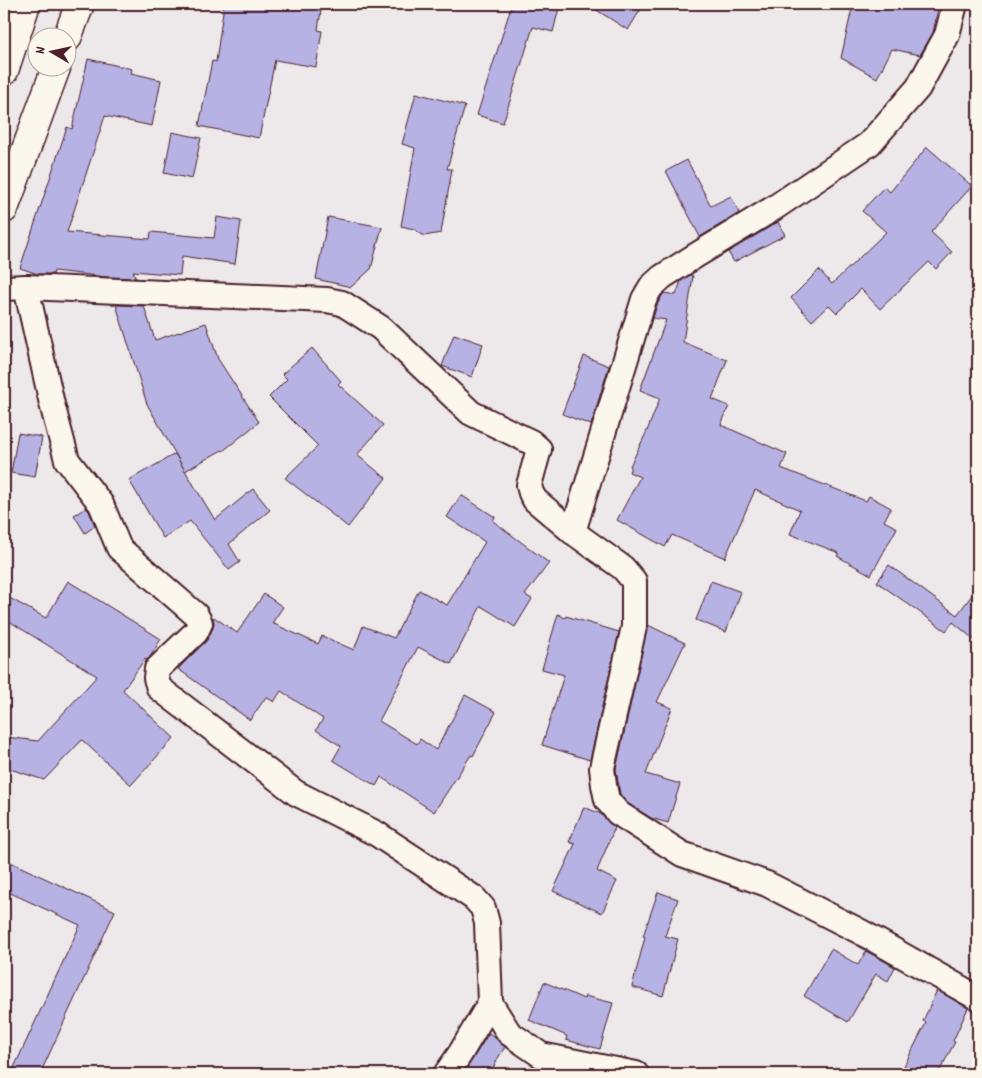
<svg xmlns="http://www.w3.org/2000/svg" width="982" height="1078" viewBox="0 0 982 1078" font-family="Dekko,sans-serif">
  <rect width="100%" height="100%" fill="#ede9ea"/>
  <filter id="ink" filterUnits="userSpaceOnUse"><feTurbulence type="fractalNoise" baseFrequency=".02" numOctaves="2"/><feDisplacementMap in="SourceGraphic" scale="10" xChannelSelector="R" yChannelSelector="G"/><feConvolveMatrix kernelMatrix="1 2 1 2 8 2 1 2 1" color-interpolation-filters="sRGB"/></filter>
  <g filter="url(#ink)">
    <g fill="#b7b2e4" stroke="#4a1f2b">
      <path d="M 224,4 L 322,4 L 318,30 L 322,31 L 316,67 L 275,60 L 259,138 L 199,126 L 212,61 L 216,62 Z"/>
      <path d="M 512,4 L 560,4 L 553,32 L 533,27 L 503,123 L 477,115 Z"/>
      <path d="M 587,4 L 644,4 L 628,30 Z"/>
      <path d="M 853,4 L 939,4 L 933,33 L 920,55 L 892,49 L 877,78 L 841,58 Z"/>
      <path d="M 88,59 L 132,69 L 131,73 L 161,80 L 152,126 L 105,116 L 67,232 L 150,239 L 151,232 L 214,238 L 217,217 L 241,221 L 235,264 L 182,256 L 180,275 L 133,271 L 136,278 L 107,277 L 54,271 L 53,274 L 38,274 L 20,268 L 67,127 L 72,129 Z"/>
      <path d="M 416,93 L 465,106 L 447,169 L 452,169 L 441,233 L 424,236 L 414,229 L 401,226 L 415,148 L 402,144 Z"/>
      <path d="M 172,132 L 201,138 L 192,179 L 164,173 Z"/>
      <path d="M 927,147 L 972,186 L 931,232 L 952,252 L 936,269 L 929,262 L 880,309 L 861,289 L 837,313 L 829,305 L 812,321 L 791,298 L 819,270 L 832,284 L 886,232 L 862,211 L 884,187 L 890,192 Z"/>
      <path d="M 687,160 L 711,206 L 731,196 L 739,213 L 700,237 L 666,171 Z"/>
      <path d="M 328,217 L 382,227 L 371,269 L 351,287 L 316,279 Z"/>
      <path d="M 778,222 L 785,235 L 734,262 L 728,252 Z"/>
      <path d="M 690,275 L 693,276 L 683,342 L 727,360 L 712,399 L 729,406 L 721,425 L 787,454 L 781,468 L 866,501 L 869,496 L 891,508 L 884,521 L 897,528 L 871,575 L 837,556 L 839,553 L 790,534 L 800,510 L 755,490 L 725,558 L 672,535 L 665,547 L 617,520 L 640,477 L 629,472 L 631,467 L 630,466 L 647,431 L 660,398 L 640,390 L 666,320 L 653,318 L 657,305 L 662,296 L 664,293 L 676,295 L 681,281 Z"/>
      <path d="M 116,305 L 144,306 L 155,340 L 206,323 L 218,359 L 259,422 L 223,451 L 222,450 L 185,471 L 147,404 Z"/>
      <path d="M 454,334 L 483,344 L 472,377 L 442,366 Z"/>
      <path d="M 312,348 L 341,381 L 338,384 L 383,425 L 357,455 L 386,478 L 348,527 L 285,478 L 318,446 L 269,397 L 287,379 L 282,374 Z"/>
      <path d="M 584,356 L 609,366 L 591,425 L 562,414 Z"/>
      <path d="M 18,433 L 42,437 L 35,477 L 11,473 Z"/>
      <path d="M 175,454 L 215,520 L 253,489 L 270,510 L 229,544 L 240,562 L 229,570 L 190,521 L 163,538 L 129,480 Z"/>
      <path d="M 461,495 L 495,517 L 493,521 L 549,563 L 525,595 L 532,599 L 515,627 L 481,606 L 451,664 L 418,647 L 379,721 L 417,744 L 420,739 L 436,750 L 465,695 L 496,712 L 473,756 L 471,755 L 434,812 L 381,777 L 376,786 L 333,760 L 341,746 L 316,730 L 323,719 L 281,691 L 274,702 L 266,697 L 250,720 L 178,669 L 208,638 L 213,628 L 214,623 L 213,619 L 214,617 L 237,633 L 264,594 L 283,607 L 272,623 L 318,644 L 322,636 L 354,650 L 363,626 L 394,638 L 419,590 L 447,605 L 485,542 L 447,517 Z"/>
      <path d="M 86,508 L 89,511 L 95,526 L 85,533 L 74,515 Z"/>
      <path d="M 889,565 L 957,615 L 978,587 L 978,643 L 953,622 L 946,631 L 877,582 Z"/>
      <path d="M 68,581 L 161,639 L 150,657 L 147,660 L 145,659 L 123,690 L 174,738 L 131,785 L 82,740 L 44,780 L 4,767 L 6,737 L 38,741 L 97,676 L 4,618 L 4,595 L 46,618 Z"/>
      <path d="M 711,581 L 741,592 L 726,632 L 696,620 Z"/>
      <path d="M 558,614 L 565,618 L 566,616 L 619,632 L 590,760 L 542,745 L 564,675 L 542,669 Z"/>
      <path d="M 648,625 L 685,643 L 657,702 L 672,708 L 646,774 L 680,784 L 668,823 L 651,818 L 627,803 L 620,794 L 616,769 Z"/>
      <path d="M 584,807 L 601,814 L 608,822 L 615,827 L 597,871 L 617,881 L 602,913 L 553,891 L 575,844 L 569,842 Z"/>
      <path d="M 4,859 L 115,911 L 40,1074 L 11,1074 L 80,925 L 4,890 Z"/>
      <path d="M 658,892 L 678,899 L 665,936 L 678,939 L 663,996 L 632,987 L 645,937 L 643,936 Z"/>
      <path d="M 831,949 L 858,965 L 866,951 L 895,967 L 888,981 L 876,974 L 848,1022 L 804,996 Z"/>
      <path d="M 544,982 L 584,999 L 585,996 L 613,1003 L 600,1049 L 566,1040 L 567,1036 L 529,1020 Z"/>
      <path d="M 937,990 L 968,1008 L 953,1041 L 955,1042 L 938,1074 L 900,1074 L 926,1023 L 923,1021 Z"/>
      <path d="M 489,1033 L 495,1037 L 501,1044 L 505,1047 L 498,1058 L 490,1074 L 463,1074 Z"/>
    </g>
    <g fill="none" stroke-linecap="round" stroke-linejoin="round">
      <g stroke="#4a1f2b" stroke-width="28">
        <g id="minor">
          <path d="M 26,287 L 52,404 L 67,460 L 101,504 L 119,548 L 196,615 L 200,623 L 196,632 L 157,669 L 156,678 L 159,688 L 296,793 L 377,834 L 474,898 L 483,908 L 487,923 L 490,1003 L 509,1033 L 541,1055 L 636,1074"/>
          <path d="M 4,288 L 26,287 L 327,300 L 342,303 L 381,328 L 471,413 L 531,442 L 539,449 L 529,485 L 531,493 L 535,500 L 573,532 L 623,568 L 634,581 L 634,627 L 602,768 L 604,785 L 607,800 L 618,813 L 682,854 L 767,884 L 861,932 L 978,998"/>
          <path d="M 573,532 L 644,299 L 651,287 L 662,277 L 695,256 L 774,208 L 869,144 L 918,88 L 947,35 L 955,4"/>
          <path d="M 446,1074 L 460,1054 L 490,1003"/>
        </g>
      </g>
      <g stroke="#4a1f2b" stroke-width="31">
        <g id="trunk">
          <path d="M 67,38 L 80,4"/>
          <path d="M 4,71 L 26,4"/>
          <path d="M 4,209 L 56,68"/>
        </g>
      </g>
      <use href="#minor" stroke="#fbf7ec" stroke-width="24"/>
      <use href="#trunk" stroke="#fbf7ec" stroke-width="28"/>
    </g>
  </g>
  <rect width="982" height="1078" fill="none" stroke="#fbf7ec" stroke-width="20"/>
  <rect x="10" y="10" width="962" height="1058" fill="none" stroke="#4a1f2b" stroke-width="2" filter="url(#ink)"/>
  <g transform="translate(52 52) rotate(279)"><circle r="24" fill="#fbf7ec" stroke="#b4a19f"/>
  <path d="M0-4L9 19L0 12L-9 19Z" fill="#4a1f2b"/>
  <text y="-8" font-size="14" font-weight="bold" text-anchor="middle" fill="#4a1f2b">N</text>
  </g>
</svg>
